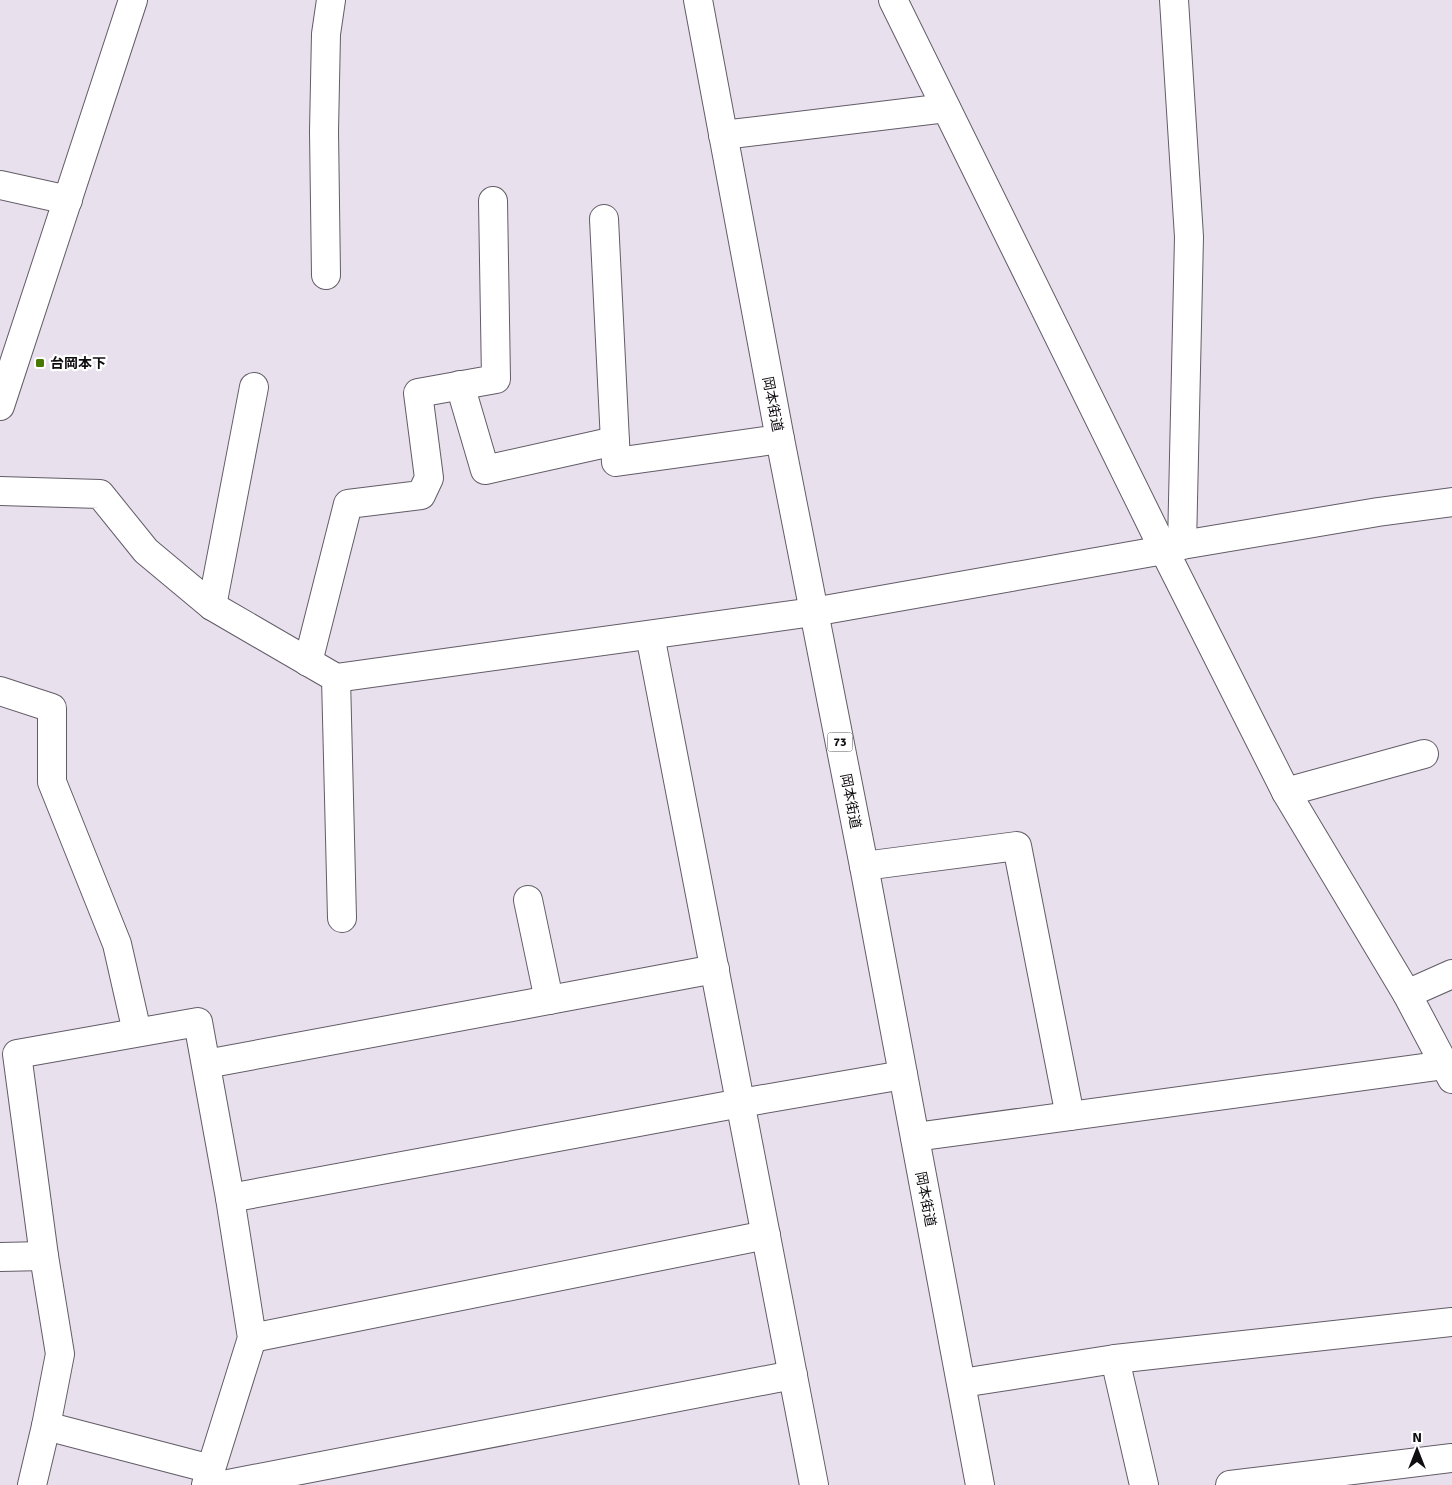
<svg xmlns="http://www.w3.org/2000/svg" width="1452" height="1485" viewBox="0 0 1452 1485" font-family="Signika,'Noto Sans JP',sans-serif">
  <rect width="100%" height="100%" fill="#e8e0ed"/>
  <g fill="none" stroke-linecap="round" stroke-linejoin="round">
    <g stroke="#625c67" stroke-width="30">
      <g id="street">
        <path d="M 893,0 L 1164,550 L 1286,792 L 1407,994 L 1452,1079"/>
        <path d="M 1174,0 L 1189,237 L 1182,545"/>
        <path d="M 723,135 L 946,108"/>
        <path d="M 0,185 L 68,200"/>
        <path d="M 604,219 L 616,462 L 780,439"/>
        <path d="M 326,275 L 324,131 L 326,34 L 331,0"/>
        <path d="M 460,385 L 485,470 L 615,441"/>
        <path d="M 0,491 L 100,494 L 146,551 L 212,606 L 336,678 L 813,612 L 1164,550 L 1182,545 L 1378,512 L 1452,502"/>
        <path d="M 212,606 L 254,387"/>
        <path d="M 650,635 L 814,1485"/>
        <path d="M 308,662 L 348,504 L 421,495 L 429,478 L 418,393 L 496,379 L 493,201"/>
        <path d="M 336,678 L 342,918"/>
        <path d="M 0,691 L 52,708 L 52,782 L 117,944 L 137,1032"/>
        <path d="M 1286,792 L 1424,754"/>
        <path d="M 864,866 L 1017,846 L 1070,1116"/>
        <path d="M 528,900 L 549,1000"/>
        <path d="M 1407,994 L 1452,974"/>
        <path d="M 206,1064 L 715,969"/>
        <path d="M 915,1137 L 1445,1065"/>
        <path d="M 230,1198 L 741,1103 L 903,1075"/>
        <path d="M 0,1257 L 44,1256"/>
        <path d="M 252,1338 L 766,1235"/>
        <path d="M 1115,1359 L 1144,1485"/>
        <path d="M 962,1383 L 1115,1359 L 1452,1322"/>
        <path d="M 46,1426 L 211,1469"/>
        <path d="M 32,1485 L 46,1426 L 60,1354 L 44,1256 L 17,1054 L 198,1022 L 230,1198 L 252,1338 L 206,1485"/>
        <path d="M 223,1485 L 793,1375"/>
        <path d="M 1230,1485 L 1452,1458"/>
      </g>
    </g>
    <g stroke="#625c67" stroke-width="30">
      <path id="secondary" d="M 0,406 L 133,0"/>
    </g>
    <g stroke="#625c67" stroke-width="30">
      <path id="primary" d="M 698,0 L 780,439 L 864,866 L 980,1485"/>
    </g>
    <use href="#street" stroke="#fff" stroke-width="28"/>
    <use href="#secondary" stroke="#fff" stroke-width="28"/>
    <use href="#primary" stroke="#fff" stroke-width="28"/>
  </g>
  <rect fill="#497800" stroke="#fff" stroke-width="2" x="35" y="358" width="10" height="10" rx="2.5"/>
  <g text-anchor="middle" stroke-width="4.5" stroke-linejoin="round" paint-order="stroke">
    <rect fill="#fff" stroke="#585658" stroke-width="1" x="827.5" y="732.5" width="25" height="19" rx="4"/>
    <g font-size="12" font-weight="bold" fill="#100d11">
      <text x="840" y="746">73</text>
    </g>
    <g font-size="14" font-weight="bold" fill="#100d11" stroke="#fff" text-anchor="start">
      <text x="50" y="368">台岡本下</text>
    </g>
    <g font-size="14" fill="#100d11" stroke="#fff">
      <text transform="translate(773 404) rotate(79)" y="5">岡本街道</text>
      <text transform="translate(851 801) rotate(79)" y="5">岡本街道</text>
      <text transform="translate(926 1199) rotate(79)" y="5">岡本街道</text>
    </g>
  </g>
  <g transform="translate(1417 1450)" stroke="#ffffff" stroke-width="4" paint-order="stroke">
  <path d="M0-4L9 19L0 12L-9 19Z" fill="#100d11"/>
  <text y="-8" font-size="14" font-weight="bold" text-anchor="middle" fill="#100d11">N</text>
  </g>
</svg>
